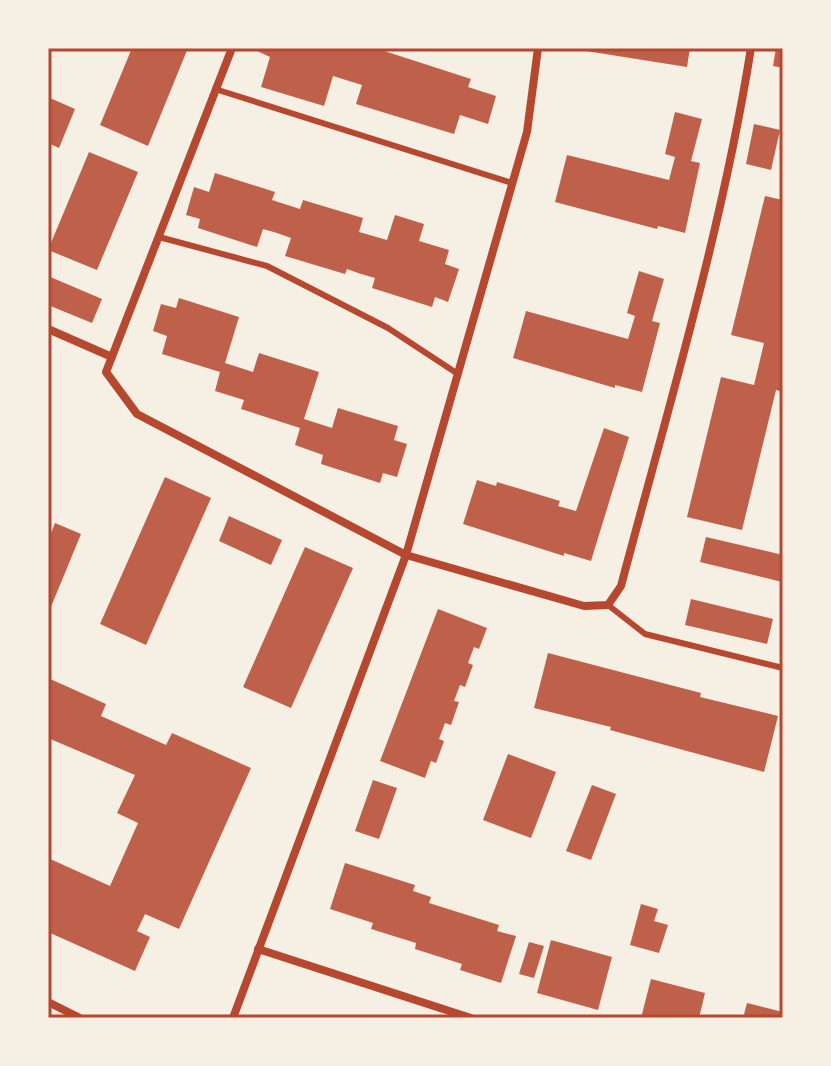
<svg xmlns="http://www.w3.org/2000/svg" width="831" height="1066" viewBox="0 0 831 1066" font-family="'PT Sans',sans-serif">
  <rect width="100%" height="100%" fill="#f6efe4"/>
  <g fill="#bf614a">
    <path d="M 132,48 L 188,48 L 148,146 L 100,125 Z"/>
    <path d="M 256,48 L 375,48 L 471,79 L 468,87 L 496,96 L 488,124 L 460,115 L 454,134 L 356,104 L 362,85 L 333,76 L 324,106 L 261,87 L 270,57 L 255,50 Z"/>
    <path d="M 586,48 L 690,48 L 687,67 L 586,51 Z"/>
    <path d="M 776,48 L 783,48 L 783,68 L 773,66 Z"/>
    <path d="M 50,98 L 75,109 L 59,148 L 48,143 Z"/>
    <path d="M 675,112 L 702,119 L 691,161 L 700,163 L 685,233 L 658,226 L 657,229 L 555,202 L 567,155 L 669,180 L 675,157 L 665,154 Z"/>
    <path d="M 754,124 L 780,130 L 771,170 L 746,164 Z"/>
    <path d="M 89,152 L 138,172 L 97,270 L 48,250 Z"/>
    <path d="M 215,173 L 275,192 L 272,200 L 300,209 L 303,200 L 363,218 L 359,232 L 387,240 L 395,215 L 424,224 L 419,241 L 449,250 L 445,264 L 459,269 L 448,302 L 435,297 L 432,307 L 372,288 L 375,278 L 361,274 L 347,269 L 345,274 L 285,256 L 291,238 L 277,233 L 263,229 L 257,247 L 198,228 L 200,219 L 186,215 L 194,187 L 209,192 Z"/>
    <path d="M 765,196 L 783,200 L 783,379 L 780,391 L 776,390 L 742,530 L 687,517 L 721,377 L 754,385 L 764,343 L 731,335 Z"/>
    <path d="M 639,271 L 664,279 L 652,321 L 660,323 L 642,392 L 615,385 L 615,388 L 513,358 L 526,311 L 628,339 L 635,316 L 627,313 Z"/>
    <path d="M 48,276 L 102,299 L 92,323 L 48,305 Z"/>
    <path d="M 179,298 L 239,317 L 225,363 L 253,372 L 259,353 L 319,372 L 304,419 L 332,428 L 338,408 L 398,426 L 394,440 L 407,444 L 397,477 L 383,473 L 380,483 L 321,464 L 323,455 L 295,445 L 300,428 L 241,409 L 244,400 L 215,391 L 220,372 L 162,354 L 167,336 L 153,331 L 161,304 L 176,308 Z"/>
    <path d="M 604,428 L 629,437 L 591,561 L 564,553 L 564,556 L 463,524 L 477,480 L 496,486 L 497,482 L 560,501 L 558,506 L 576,511 Z"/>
    <path d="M 165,477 L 211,498 L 146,645 L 100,624 Z"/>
    <path d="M 229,516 L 282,540 L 271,565 L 219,541 Z"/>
    <path d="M 55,523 L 81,534 L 48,614 L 48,541 Z"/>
    <path d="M 706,537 L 783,555 L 782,582 L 700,562 Z"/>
    <path d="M 305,547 L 353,568 L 291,708 L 243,687 Z"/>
    <path d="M 691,599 L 773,619 L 767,644 L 685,625 Z"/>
    <path d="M 438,609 L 487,628 L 479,649 L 474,647 L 468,663 L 473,665 L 465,687 L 460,685 L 454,701 L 459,702 L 451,725 L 445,723 L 439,739 L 444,741 L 436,763 L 431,761 L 425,778 L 380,761 Z"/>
    <path d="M 548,653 L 701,693 L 700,697 L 778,716 L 764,772 L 610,730 L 611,727 L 534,708 Z"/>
    <path d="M 48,678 L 106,704 L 101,716 L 166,745 L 172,733 L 251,768 L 179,929 L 145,914 L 137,931 L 150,937 L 135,971 L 48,932 L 48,858 L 110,886 L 138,823 L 117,813 L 135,775 L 48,738 Z"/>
    <path d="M 508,754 L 556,772 L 531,838 L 483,820 Z"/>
    <path d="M 373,780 L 397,788 L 379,839 L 355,831 Z"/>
    <path d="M 592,785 L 616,794 L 591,860 L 566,851 Z"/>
    <path d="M 345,863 L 415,885 L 413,891 L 431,897 L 429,903 L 499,925 L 497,931 L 516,936 L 501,983 L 460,970 L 462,964 L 415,949 L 416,943 L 371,929 L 373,923 L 330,909 Z"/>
    <path d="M 641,904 L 658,909 L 654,921 L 668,925 L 659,953 L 630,945 Z"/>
    <path d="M 551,940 L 612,957 L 598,1010 L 537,993 Z"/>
    <path d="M 529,942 L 544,946 L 534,978 L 519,974 Z"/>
    <path d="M 651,979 L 705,993 L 699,1018 L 641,1018 Z"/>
    <path d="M 747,1003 L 783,1012 L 783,1018 L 743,1018 Z"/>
  </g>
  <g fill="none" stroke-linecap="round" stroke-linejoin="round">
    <g stroke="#b5482f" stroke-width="6">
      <path d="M 215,89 L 512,183"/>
      <path d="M 159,237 L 267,266 L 388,328 L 458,374"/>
      <path d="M 608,605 L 645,634 L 783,668"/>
    </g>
    <g stroke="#b5482f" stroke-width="8">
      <path d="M 232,48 L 106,372 L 137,414 L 406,555 L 584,606 L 608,605 L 621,586 C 668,408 722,230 751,48"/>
      <path d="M 48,329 L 112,357"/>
      <path d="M 258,949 L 471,1018"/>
      <path d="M 48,1002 L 80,1018"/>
      <path d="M 233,1018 L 406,555 L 527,132 L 538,48"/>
    </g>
  </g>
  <rect width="831" height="1066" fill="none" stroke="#f6efe4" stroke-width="100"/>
  <rect x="50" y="50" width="731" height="966" fill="none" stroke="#b5482f" stroke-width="3"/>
</svg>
